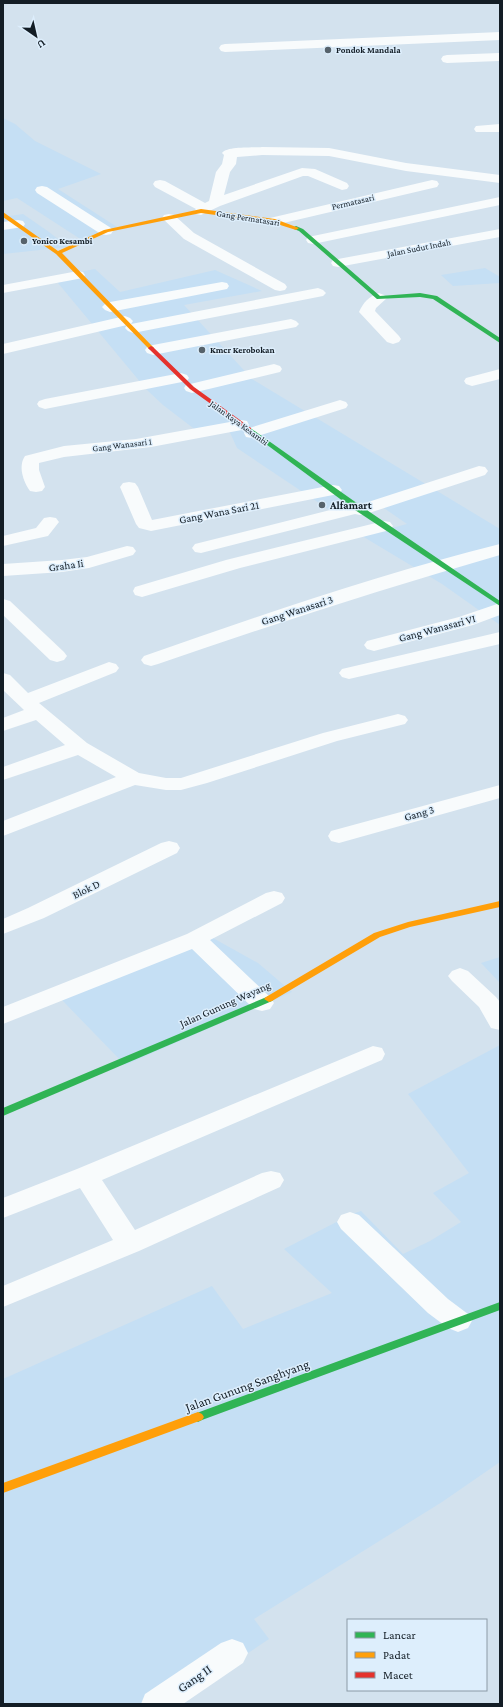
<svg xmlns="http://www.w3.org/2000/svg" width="503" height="1707" viewBox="0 0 503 1707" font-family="'Crimson Pro',serif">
  <rect width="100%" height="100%" fill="#d3e2ee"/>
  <g fill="#c5dff4">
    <path d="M 3,118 L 15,124 L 35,141 L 101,174 L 58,189 L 117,227 L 85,242 L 17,198 L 3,201 Z"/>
    <path d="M 23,214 L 49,232 L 68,247 L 3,254 L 3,217 Z"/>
    <path d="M 485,268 L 500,277 L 500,283 L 453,286 L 441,275 Z"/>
    <path d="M 95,269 L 120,292 L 215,270 L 262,291 L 184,305 L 252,379 L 500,529 L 500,625 L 442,584 L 362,536 L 407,524 L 378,504 L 337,515 L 237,448 L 227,426 L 197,431 L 163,405 L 146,389 L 53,277 Z"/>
    <path d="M 213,938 L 258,963 L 292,992 L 125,1065 L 60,998 Z"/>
    <path d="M 500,957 L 500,983 L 481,963 Z"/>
    <path d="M 500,1045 L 500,1462 L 442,1502 L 254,1619 L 269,1639 L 172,1704 L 3,1704 L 3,1379 L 212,1286 L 243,1329 L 332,1293 L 284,1249 L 352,1214 L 361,1211 L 403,1254 L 430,1241 L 461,1222 L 433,1193 L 469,1173 L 408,1094 Z"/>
  </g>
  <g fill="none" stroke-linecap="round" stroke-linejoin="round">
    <g fill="#f8fbfc" fill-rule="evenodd">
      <path d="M 500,32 L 500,40 L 225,52 L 221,51 L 219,48 L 221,45 L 225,44 Z"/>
      <path d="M 499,53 L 499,61 L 447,63 L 443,62 L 441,59 L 443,56 L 447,55 Z"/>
      <path d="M 500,124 L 500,132 L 476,132 L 474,129 L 476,126 Z"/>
      <path d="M 262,147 L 329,148 L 406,163 L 500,175 L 500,183 L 406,171 L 329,156 L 262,155 L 237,157 L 236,164 L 230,172 L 224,195 L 302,168 L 315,169 L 347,183 L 349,186 L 347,189 L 342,190 L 308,176 L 303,176 L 220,206 L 201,215 L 196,214 L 194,211 L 196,209 L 155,187 L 153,184 L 155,181 L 160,180 L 165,181 L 205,203 L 209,201 L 216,172 L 222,164 L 224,155 L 222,153 C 227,146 252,148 262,147 Z"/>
      <path d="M 432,180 L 437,181 L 439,184 L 437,187 L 275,225 L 270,224 L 268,221 L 270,218 Z"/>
      <path d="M 42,186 L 47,187 L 111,228 L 113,231 L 111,234 L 106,235 L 101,234 L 37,193 L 35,190 L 37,187 Z"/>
      <path d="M 500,197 L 500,205 L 313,244 L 308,243 L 306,240 L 308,237 L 313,236 Z"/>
      <path d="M 169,214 L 174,215 L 194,233 L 285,284 L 287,287 L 285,290 L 280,291 L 275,290 L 184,239 L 162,218 L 164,215 Z"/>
      <path d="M 18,220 L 23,221 L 25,224 L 23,227 L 3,230 L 3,222 Z"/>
      <path d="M 500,229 L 500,237 L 338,267 L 333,266 L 331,263 L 333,260 L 338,259 Z"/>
      <path d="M 78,271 L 83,272 L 85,275 L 83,278 L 3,293 L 3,285 Z"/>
      <path d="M 222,282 L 227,283 L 229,286 L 227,289 L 110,312 L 105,310 L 102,307 L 105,304 L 110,302 Z"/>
      <path d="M 318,288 L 323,290 L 326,293 L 323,296 L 133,333 L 128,331 L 125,328 L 127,325 L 3,354 L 3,344 L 125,316 L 130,318 L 133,321 L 131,324 Z"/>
      <path d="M 379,293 L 384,295 L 387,298 L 376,308 L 375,311 L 399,336 L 401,339 L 399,342 L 393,344 L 387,342 L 359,312 C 363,303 369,296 379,293 Z"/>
      <path d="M 291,319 L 296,321 L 299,324 L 296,327 L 153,355 L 147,353 L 145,350 L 147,347 L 153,345 Z"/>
      <path d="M 274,364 L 280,366 L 282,369 L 280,372 L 192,393 L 186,391 L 184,388 L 186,385 Z"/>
      <path d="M 500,369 L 500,379 L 472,386 L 466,384 L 464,381 L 466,378 Z"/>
      <path d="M 181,373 L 187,375 L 189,378 L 187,381 L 45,409 L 39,407 L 37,404 L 39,401 L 45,399 Z"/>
      <path d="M 340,400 L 346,402 L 348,405 L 346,408 L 252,438 L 246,437 L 244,433 L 246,429 Z"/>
      <path d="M 241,420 L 247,421 L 249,425 L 247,429 L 151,447 L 64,457 L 39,463 L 39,470 L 45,487 L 42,491 L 36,492 L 30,491 C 23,481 18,466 25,456 L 64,446 L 136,439 Z"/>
      <path d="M 479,466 L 485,467 L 488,471 L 485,475 L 366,514 L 360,515 L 355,514 L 201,553 L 195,552 L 192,548 L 195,544 L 358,503 L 362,504 Z"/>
      <path d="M 129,482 L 135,483 L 138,487 L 152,520 L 333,485 L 339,486 L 342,490 L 339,494 L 333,495 L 151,531 L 139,528 L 136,524 L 120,487 L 123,483 Z"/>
      <path d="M 50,517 L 56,518 L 59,522 L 48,536 L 3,546 L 3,536 L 36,528 L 44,518 Z"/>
      <path d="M 384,521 L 390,522 L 393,526 L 390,530 L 240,568 L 142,597 L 135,595 L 133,591 L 135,587 L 226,560 Z"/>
      <path d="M 500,544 L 500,555 C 385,588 271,625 158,664 L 151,666 L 144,664 L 141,660 L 144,656 C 261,615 379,574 500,544 Z"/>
      <path d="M 127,546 L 133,547 L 136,551 L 133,555 L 89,568 L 62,572 L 3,576 L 3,564 L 62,560 L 87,557 Z"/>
      <path d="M 3,599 L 10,601 L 64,652 L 67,656 L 64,660 L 57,662 L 50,660 L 3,615 Z"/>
      <path d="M 500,603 L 500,615 L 473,625 L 374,651 L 367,649 L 364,645 L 367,641 L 459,617 Z"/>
      <path d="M 500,632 L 500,644 L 349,679 L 342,677 L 339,673 L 342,669 Z"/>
      <path d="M 109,662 L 116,664 L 119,668 L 116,672 L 39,703 L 87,743 L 139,773 L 166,778 L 181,778 L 323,733 L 398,714 L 405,716 L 408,720 L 405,724 L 337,741 L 207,783 L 181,790 L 166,790 L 135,785 L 3,836 L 3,821 L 116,777 L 78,755 L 3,780 L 3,767 L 65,745 L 36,720 L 3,731 L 3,718 L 24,710 L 3,690 L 3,673 L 10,675 L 28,693 Z"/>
      <path d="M 500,785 L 500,798 L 339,843 L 331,841 L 328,836 L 331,831 Z"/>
      <path d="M 169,841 L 177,843 L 180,848 L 177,853 L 44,918 L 3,934 L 3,919 L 28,908 L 161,843 Z"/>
      <path d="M 274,891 L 282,893 L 285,898 L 282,903 L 210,940 L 270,997 L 274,1003 L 270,1009 L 262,1011 L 254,1009 L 192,949 L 3,1024 L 3,1007 L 187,934 L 266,893 Z"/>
      <path d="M 460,968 L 468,971 L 496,997 L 500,1002 L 500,1030 L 491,1028 L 479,1007 L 452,981 L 448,976 L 452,971 Z"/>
      <path d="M 373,1046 L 382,1048 L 385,1054 L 382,1060 L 102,1180 L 135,1230 L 262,1173 L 271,1171 L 280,1173 L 284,1180 L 280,1187 L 139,1251 L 3,1307 L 3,1286 L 113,1240 L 80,1188 L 3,1218 L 3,1198 L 77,1169 Z"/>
      <path d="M 350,1212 L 359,1215 L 448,1299 L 468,1314 L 472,1321 L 468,1328 L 458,1332 L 448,1328 L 428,1313 L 341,1229 L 337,1222 L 341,1215 Z"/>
      <path d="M 232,1639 L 243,1643 L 248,1653 L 243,1663 L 183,1704 L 141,1704 L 145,1694 L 221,1643 Z"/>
    </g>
    <g fill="#30b455" fill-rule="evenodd">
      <path d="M 296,226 L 303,229 L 380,296 L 420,293 L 437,296 L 500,338 L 500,343 L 433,299 L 420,297 L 377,299 L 299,231 L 294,229 L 294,227 Z"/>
      <path d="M 249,427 L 361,506 L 500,601 L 500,606 L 355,510 L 247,430 L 247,428 Z"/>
      <path d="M 269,996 L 272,997 L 274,999 L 272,1001 L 3,1116 L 3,1108 Z"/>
      <path d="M 500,1302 L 500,1310 L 202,1420 L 198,1422 L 194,1420 L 192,1417 L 194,1414 Z"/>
    </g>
    <g fill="#ff9f0a" fill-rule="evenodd">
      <path d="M 201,209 L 275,219 L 299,228 L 296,230 L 274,223 L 201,213 L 108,232 L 62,253 L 153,347 L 154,348 L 151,350 L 149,349 L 56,254 L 3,217 L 3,212 L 58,251 L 104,230 Z"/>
      <path d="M 500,901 L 500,907 L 410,927 L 380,937 L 272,1001 L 269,1002 L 264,999 L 266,997 L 374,933 L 408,922 Z"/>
      <path d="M 198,1412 L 202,1414 L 204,1417 L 202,1420 L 3,1493 L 3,1483 Z"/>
    </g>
    <path fill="#e5322d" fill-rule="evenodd" d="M 151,346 L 153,347 L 194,387 L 251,428 L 251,430 L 247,430 L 190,389 L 149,349 L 148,348 Z"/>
  </g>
  <g fill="#56626b" stroke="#ddeefc" stroke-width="1.5">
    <circle cx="328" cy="50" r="4"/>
    <circle cx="24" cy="241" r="4"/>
    <circle cx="202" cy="350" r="4"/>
    <circle cx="322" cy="505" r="4"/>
  </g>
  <g text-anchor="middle" stroke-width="3" stroke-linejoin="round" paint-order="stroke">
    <g font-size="9" font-weight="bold" fill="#131d25" stroke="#ddeefc" text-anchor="start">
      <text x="336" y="53">Pondok Mandala</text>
      <text x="32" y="244">Yonico Kesambi</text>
      <text x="210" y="353">Kmcr Kerobokan</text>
    </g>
    <g font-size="9" fill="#131d25" stroke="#ddeefc">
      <text transform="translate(353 202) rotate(-13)" y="3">Permatasari</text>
      <text transform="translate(248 218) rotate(9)" y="3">Gang Permatasari</text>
      <text transform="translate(419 248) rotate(-11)" y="3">Jalan Sudut Indah</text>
      <text transform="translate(239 423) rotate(36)" y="3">Jalan Raya Kesambi</text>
      <text transform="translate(122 445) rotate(-7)" y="3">Gang Wanasari 1</text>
    </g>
    <g font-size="11" font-weight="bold" fill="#131d25" stroke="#ddeefc" text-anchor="start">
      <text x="330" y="509">Alfamart</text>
    </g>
    <g font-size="11" fill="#131d25" stroke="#ddeefc">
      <text transform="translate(219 512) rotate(-11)" y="4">Gang Wana Sari 21</text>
      <text transform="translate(66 565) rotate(-8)" y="4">Graha Ii</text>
      <text transform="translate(297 610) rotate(-18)" y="4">Gang Wanasari 3</text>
      <text transform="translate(437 628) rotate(-15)" y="4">Gang Wanasari VI</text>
      <text transform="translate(419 813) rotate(-16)" y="4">Gang 3</text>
      <text transform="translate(86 889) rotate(-26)" y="4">Blok D</text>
      <text transform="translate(225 1004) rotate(-24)" y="4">Jalan Gunung Wayang</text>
    </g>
    <g font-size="13" fill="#131d25" stroke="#ddeefc">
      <text transform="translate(247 1385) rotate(-20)" y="5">Jalan Gunung Sanghyang</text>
      <text transform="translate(194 1678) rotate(-35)" y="5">Gang II</text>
    </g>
  </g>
  <rect width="503" height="1707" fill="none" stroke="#131d25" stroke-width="8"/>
  <rect x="347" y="1619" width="140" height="72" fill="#ddeefc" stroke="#8c9aa6"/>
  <rect x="355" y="1632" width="20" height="6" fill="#30b455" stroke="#8c9aa6"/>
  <text x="383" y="1639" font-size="12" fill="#131d25">Lancar</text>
  <rect x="355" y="1652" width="20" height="6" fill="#ff9f0a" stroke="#8c9aa6"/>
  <text x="383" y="1659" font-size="12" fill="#131d25">Padat</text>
  <rect x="355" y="1672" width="20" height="6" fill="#e5322d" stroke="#8c9aa6"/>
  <text x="383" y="1679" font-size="12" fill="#131d25">Macet</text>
  <g transform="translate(36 36) rotate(146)" stroke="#ddeefc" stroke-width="3" paint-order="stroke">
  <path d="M0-3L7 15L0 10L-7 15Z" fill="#131d25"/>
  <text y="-6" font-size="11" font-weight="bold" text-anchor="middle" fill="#131d25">U</text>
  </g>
</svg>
